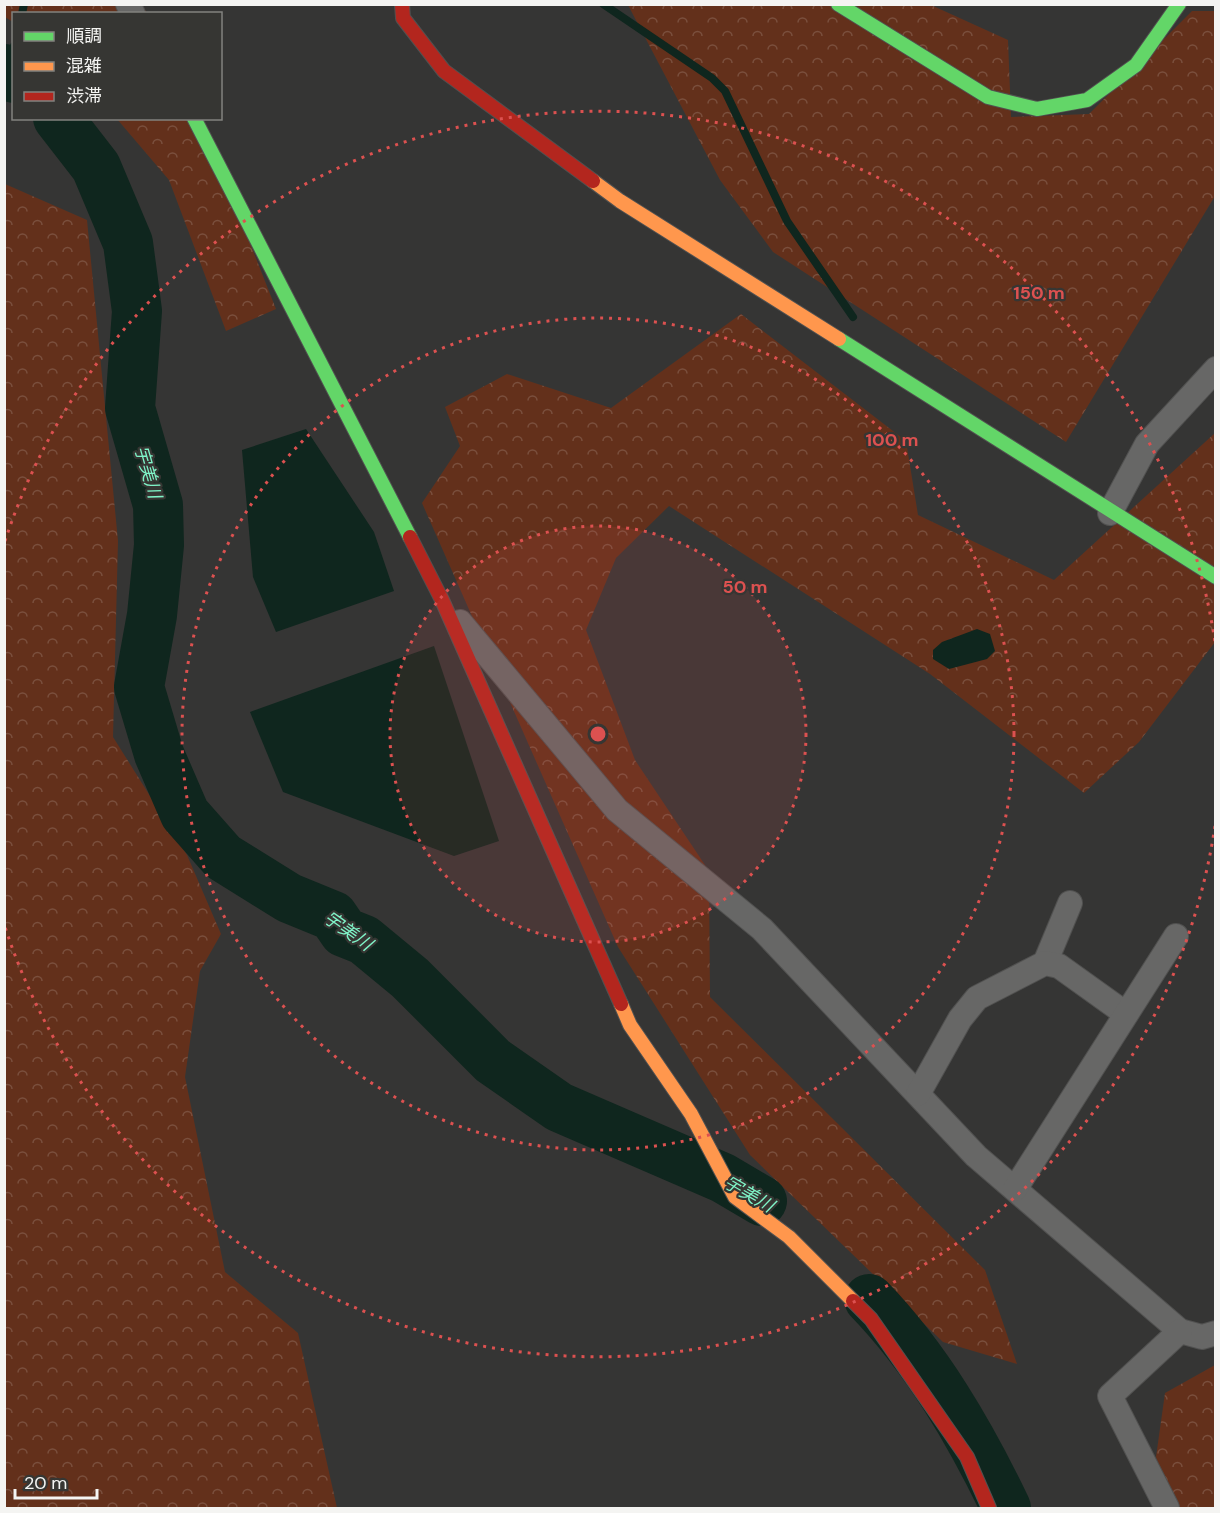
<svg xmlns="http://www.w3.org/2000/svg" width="1220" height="1513" viewBox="0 0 1220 1513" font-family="'DM Sans','Noto Sans JP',sans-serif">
  <defs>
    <pattern id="forest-crowns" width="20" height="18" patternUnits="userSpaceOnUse" patternTransform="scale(1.5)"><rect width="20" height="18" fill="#63301b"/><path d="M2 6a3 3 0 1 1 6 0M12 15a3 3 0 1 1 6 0" fill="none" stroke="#7a4f3d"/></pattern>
  </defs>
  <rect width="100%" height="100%" fill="#353534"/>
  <g fill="url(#forest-crowns)">
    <path d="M 5,4 L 142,5 L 147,13 L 14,14 L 13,22 L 5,17 Z"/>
    <path d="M 628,5 L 931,5 L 1008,40 L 1011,117 L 1089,114 L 1192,11 L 1215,11 L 1215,196 L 1066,442 L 773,252 L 720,180 Z"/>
    <path d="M 117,119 L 201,119 L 276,309 L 226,331 L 169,180 Z"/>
    <path d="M 5,184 L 87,220 L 118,541 L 113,737 L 187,855 L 221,934 L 200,971 L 185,1077 L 225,1272 L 298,1333 L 337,1508 L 5,1508 Z"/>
    <path d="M 741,314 L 906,441 L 918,515 L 1054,580 L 1215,433 L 1215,642 L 1139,742 L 1084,793 L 930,674 L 669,506 L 616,558 L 586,630 L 635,760 L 709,871 L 710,997 L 985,1270 L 1017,1364 L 943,1342 L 750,1155 L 618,947 L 422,503 L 460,446 L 445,407 L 507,374 L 611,408 Z"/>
    <path d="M 1215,1365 L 1215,1508 L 1171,1508 L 1156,1457 L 1165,1393 Z"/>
  </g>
  <g fill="#0f261e">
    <path d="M 306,429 L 374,532 L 394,591 L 276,632 L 253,577 L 242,450 Z"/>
    <path d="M 977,629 L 990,634 L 995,651 L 987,659 L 949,669 L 933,659 L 933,650 L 942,642 Z"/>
    <path d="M 434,646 L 499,841 L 454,856 L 283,792 L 250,712 Z"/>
  </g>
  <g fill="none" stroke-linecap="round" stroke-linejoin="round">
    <g stroke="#0f261e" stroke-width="8">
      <path d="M 603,4 L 712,78 L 725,91 L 787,221 L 853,317"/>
      <path d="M 22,14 L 24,4"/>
      <path d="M 7,72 L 14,46"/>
    </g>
    <g stroke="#0f261e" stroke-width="50">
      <path d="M 4,69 L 14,78"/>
      <path d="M 58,118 L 96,167 L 128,243 L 137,311 L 130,408 L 158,505 L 159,545 L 152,615 L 139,687 L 159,754 L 185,814 L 223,857 L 289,898 L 333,916 L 344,932 L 364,940 L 410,978 L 493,1061 L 559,1107 L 723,1178 L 762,1201"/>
      <path d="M 869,1299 C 927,1359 970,1433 1006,1508"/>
    </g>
    <g stroke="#515150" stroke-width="26">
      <g id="street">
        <path d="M 128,4 L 133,14"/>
        <path d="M 1110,513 L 1147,444 L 1216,369"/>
        <path d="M 460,622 L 617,810 L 762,929 L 976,1156 L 1180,1331 L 1202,1337 L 1216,1333"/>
        <path d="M 1045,963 L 1070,903"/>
        <path d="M 918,1094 L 960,1019 L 977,998 L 1045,963 L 1059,966 L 1126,1014"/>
        <path d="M 1015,1189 L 1176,936"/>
        <path d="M 1167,1508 L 1110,1396 L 1180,1331"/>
      </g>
    </g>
    <g stroke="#515150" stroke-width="16">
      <g id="fast">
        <path d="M 838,4 L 988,97 L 1037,109 L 1087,100 L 1136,65 L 1179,4"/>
        <path d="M 194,118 L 410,537"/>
        <path d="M 839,339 L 1216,577"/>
      </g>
    </g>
    <g stroke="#515150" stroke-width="16">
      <g id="slow">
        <path d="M 593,181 L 620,201 L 839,339"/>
        <path d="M 621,1004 L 630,1025 L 691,1114 L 735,1197 L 789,1237 L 853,1301"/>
      </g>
    </g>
    <g stroke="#515150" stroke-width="16">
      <g id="jam">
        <path d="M 402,4 L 403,18 L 444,71 L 593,181"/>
        <path d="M 410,537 L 442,600 L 621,1004"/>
        <path d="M 853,1301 L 871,1319 L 967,1457 L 989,1508"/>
      </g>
    </g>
    <use href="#street" stroke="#676766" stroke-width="24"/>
    <use href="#fast" stroke="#63d668" stroke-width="14"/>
    <use href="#slow" stroke="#ff974d" stroke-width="14"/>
    <use href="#jam" stroke="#b3261e" stroke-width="14"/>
  </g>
  <circle cx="598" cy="734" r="208" fill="#dc5150" fill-opacity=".12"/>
  <g fill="none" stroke="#dc5150" stroke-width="3" stroke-dasharray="3 6">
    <circle cx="598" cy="734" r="208"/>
    <circle cx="598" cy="734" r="416"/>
    <path d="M1215 826A624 624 0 0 1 5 927M5 541A624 624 0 0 1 1215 642"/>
  </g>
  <g text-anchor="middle" stroke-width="4.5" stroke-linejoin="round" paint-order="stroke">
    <g font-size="18" font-style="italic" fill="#7ff4c8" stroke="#363633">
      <text transform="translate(148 472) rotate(74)" y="6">宇美川</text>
      <text transform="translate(348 931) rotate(35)" y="6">宇美川</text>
      <text transform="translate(749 1194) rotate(30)" y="6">宇美川</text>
    </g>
  </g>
  <circle cx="598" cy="734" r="9" fill="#dc5150" stroke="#363633" stroke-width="3"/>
  <g font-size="18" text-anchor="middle" font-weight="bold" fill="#dc5150" stroke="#363633" stroke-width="4.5" stroke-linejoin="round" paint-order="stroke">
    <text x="1039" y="299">150 m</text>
    <text x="892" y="446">100 m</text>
    <text x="745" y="593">50 m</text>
  </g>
  <rect width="1220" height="1513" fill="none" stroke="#f4f4f2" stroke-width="12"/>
  <rect x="12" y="12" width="210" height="108" fill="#363633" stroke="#82827f" stroke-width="1.5"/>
  <rect x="24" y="32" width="30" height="9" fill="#63d668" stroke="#82827f" stroke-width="1.5"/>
  <text x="66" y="42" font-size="18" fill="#f4f4f2">順調</text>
  <rect x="24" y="62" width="30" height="9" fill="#ff974d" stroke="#82827f" stroke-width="1.5"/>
  <text x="66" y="72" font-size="18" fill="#f4f4f2">混雑</text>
  <rect x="24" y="92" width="30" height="9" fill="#b3261e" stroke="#82827f" stroke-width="1.5"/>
  <text x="66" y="102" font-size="18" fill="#f4f4f2">渋滞</text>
  <path d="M15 1489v9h82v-9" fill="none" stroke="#f4f4f2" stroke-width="3"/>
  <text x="24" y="1489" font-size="18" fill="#f4f4f2" stroke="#363633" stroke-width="4.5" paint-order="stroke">20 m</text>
</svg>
